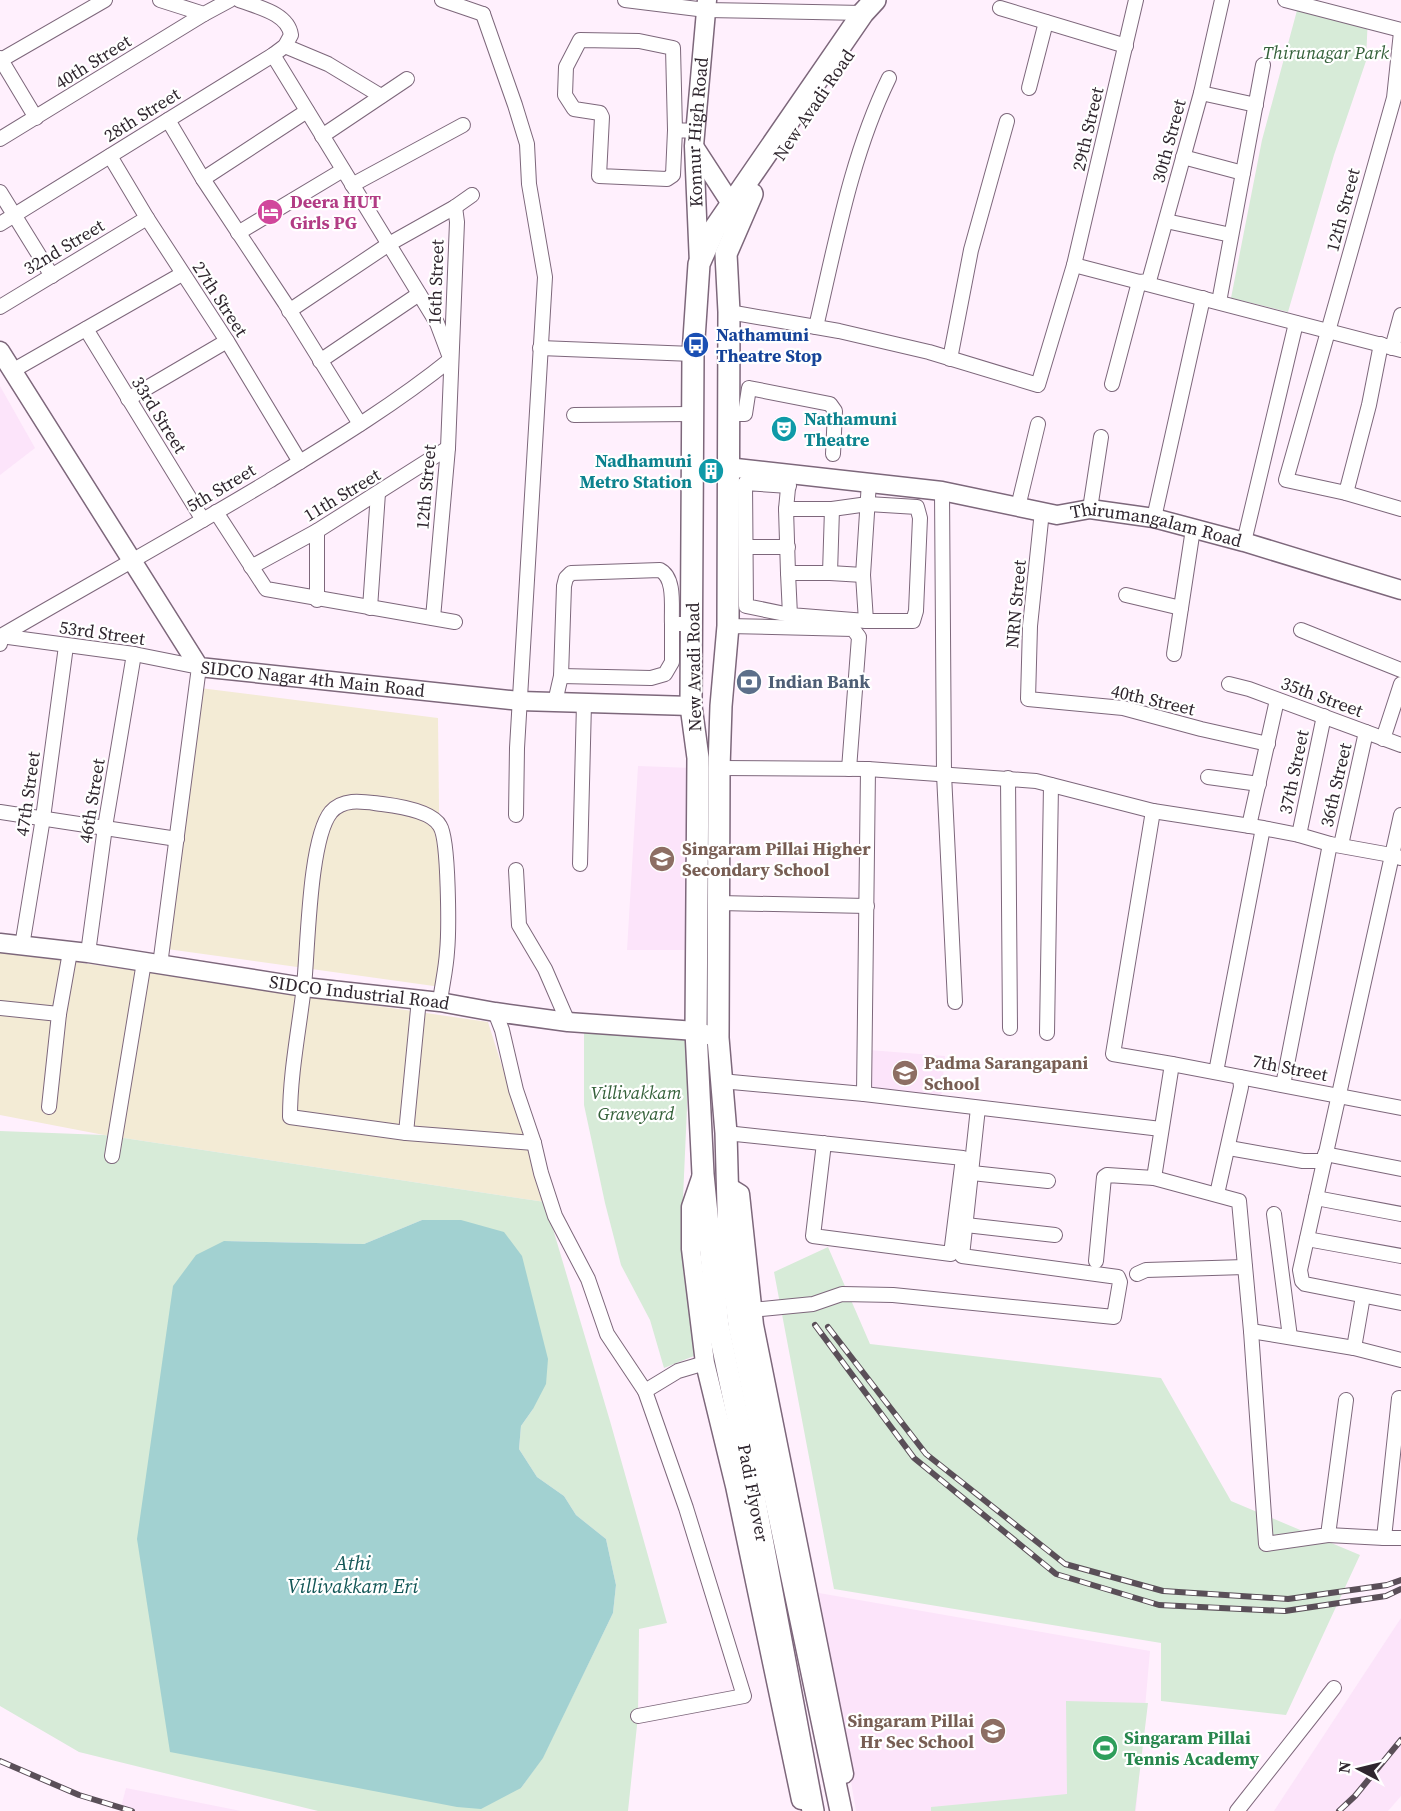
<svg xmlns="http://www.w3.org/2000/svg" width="1401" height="1811" viewBox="0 0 1401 1811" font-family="'Source Serif 4',serif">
  <rect width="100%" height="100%" fill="#fff0fd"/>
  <g fill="#fce4fa">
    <path d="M 0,386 L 35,448 L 0,475 Z"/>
    <path d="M 638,766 L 693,768 L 688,950 L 627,950 Z"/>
    <path d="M 869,1050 L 945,1056 L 941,1099 L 866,1090 Z"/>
    <path d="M 819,1593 L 1150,1651 L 1136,1811 L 856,1811 Z"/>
    <path d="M 1401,1618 L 1401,1796 L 1388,1811 L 1274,1811 Z"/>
    <path d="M 126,1788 L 241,1811 L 120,1811 Z"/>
  </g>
  <g fill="#f3ebd5">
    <path d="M 200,688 L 438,718 L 441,987 L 167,949 Z"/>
    <path d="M 0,951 L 488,1022 L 545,1202 L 104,1135 L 0,1115 Z"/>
  </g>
  <g fill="#d7ebd8" fill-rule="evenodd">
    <path d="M 1299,3 L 1368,15 L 1366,61 L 1334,155 L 1288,312 L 1231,298 L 1262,140 Z"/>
    <path d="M 584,1032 L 687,1040 L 687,1108 L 683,1198 L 694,1356 L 664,1368 L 650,1320 L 621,1265 L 605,1203 L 584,1105 Z"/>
    <path d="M 0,1131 L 104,1135 L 545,1202 L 610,1421 L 667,1623 L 639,1629 L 638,1716 L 628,1811 L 318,1811 L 79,1752 L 0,1706 ZM 422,1220 L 533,1409 L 521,1426 L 519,1449 L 537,1477 L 564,1496 L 576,1515 L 606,1539 L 616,1585 L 613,1613 L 543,1757 L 521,1788 L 224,1241 L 364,1244 Z"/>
    <path d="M 828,1247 L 870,1344 L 1161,1378 L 1231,1501 L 1360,1555 L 1286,1715 L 1161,1701 L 1161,1643 L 834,1589 L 774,1272 Z"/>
    <path d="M 1066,1701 L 1148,1703 L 1135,1811 L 931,1811 L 931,1807 L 1067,1794 Z"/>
  </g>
  <path fill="#a2d1d1" d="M 422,1220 L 461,1220 L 504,1232 L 522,1256 L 548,1359 L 546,1384 L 533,1409 L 521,1426 L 519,1449 L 537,1477 L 564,1496 L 576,1515 L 606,1539 L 616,1585 L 613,1613 L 543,1758 L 521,1788 L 481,1809 L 457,1807 L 170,1752 L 137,1539 L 173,1286 L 196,1255 L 224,1241 L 364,1244 Z"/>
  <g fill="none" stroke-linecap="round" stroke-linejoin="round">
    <g stroke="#7d677b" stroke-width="16">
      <g id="street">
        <path d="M 160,0 L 204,14 L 230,0"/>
        <path d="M 442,0 L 483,14"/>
        <path d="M 625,0 L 706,10 L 863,13"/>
        <path d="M 1285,0 L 1401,30"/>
        <path d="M 1000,8 L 1126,46"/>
        <path d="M 483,14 L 515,105 L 527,144 L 529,184 L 545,277 L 517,748 L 516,815"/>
        <path d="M 285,46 L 328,64 L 381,96"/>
        <path d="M 273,55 L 437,323 L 449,355"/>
        <path d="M 0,58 L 36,118"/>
        <path d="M 1,60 L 105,0"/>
        <path d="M 1029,88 L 1046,22"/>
        <path d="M 1201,93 L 1256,105"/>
        <path d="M 168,120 L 203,179 L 285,303 L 360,424"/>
        <path d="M 675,130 L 673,175 L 667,179 L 599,176 L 602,117 L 600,113 L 574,109 L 565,95 L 566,67 L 580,40 L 639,41 L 673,48 L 675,130 L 695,131"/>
        <path d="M 322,136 L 407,79"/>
        <path d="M 0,139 L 204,14"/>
        <path d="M 110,156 L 147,218 L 227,341 L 300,462"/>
        <path d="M 1183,157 L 1243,173"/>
        <path d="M 203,179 L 307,111"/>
        <path d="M 352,185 L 463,125"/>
        <path d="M 0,192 L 52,276"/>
        <path d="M 1166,221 L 1231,235"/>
        <path d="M 0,224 L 273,55 L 285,46 L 291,35 C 288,13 257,7 239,0"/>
        <path d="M 238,233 L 343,170"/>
        <path d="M 1074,265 L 1401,350"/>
        <path d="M 1219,302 L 1263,65"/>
        <path d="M 0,307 L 147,218"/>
        <path d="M 289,311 L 389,244 L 455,207 L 472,195"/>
        <path d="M 729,312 L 839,331 L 929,352 L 1038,385 L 1074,265 L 1136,0"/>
        <path d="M 816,327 C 836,242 851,156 889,78"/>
        <path d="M 86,329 L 203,520"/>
        <path d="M 1381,344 L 1369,405 L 1346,493 L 1286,480 L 1394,98 L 1401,32"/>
        <path d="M 540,348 L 693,354"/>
        <path d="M 1392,348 L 1401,315"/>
        <path d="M 950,359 L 971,250 L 1007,121"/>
        <path d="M 320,361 L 419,294"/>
        <path d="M 12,371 L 182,274"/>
        <path d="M 1112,384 L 1139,282 L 1149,281 L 1201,93 L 1222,0"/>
        <path d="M 128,399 L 227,341"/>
        <path d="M 729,414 L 745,414 L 749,388 L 830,404 L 835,411 L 833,454"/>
        <path d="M 574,415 L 693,414"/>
        <path d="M 789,478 L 786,509 L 832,509 L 830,573 L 863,575"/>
        <path d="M 789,486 L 745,483 L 746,606 L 790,615"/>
        <path d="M 942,491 L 944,774 L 955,1002"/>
        <path d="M 1346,493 L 1401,509"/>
        <path d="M 1018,507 L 1038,424"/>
        <path d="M 786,509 L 788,573 L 830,573"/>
        <path d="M 1090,509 L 1101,437"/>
        <path d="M 1042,511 L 1030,626 L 1028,699 L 1123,708 L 1201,729 L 1268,744"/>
        <path d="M 216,512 L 266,589 L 455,622"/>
        <path d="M 1154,518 L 1203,298"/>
        <path d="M 317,531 L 317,600"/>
        <path d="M 1244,542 L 1296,323"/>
        <path d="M 746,547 L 788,547"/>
        <path d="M 251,567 L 317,531 L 448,448"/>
        <path d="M 788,573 L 790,615 L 866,621 L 913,621 L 916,611 L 920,518 L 917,507 L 868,504 L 832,509"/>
        <path d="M 1126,595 L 1181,608"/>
        <path d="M 370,608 L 378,493"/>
        <path d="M 433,618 L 448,448 L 457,222 L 455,207"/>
        <path d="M 866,621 L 863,575 L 869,482"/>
        <path d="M 728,626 L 853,629 L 859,637 L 849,769"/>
        <path d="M 1301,630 L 1401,670"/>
        <path d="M 0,636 L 134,654 L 199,667 L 160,965"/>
        <path d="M 0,644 L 1,636 C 90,584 181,534 269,481 C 331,443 394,405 451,359"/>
        <path d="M 1174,654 L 1193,529"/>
        <path d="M 561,676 L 651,678 L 665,674 L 672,662 L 672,624"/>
        <path d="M 1229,684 L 1249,689 L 1401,745"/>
        <path d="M 555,702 L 561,676 L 564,586 L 566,578 L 571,573 L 660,570 C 676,578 671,609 672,624 L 692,624"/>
        <path d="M 1383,739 L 1401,684"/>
        <path d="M 719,768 L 868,769 L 1036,781 L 1153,811 L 1263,828 L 1299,835 L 1330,844 L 1391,855 L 1401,858"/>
        <path d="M 1208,777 L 1259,784"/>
        <path d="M 1008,778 L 1010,1028"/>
        <path d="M 1153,811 L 1113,1054 L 1172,1064 L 1401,1108"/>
        <path d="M 0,812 L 177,839"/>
        <path d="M 1401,815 L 1300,1270 L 1302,1281 L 1305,1284 L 1401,1303"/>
        <path d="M 1249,826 L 1277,700"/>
        <path d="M 1299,835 L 1324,716"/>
        <path d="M 1341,845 L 1366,732"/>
        <path d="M 580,864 L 584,703"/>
        <path d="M 516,870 L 519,925 L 545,969 L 568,1022"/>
        <path d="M 719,903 L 867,906"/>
        <path d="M 22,946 L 43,818 L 66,646"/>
        <path d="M 88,953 L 105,827 L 134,654"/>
        <path d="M 440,1002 C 442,985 446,969 447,952 C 449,932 449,840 440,826 C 432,811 398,806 382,804 C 365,802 344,797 331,812 C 309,839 308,948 304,986 C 299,1030 290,1073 290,1117 L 406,1133 L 534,1143"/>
        <path d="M 0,1008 L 59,1014"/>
        <path d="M 495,1012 L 502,1030 L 516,1090 L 534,1143 L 541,1173 L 555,1216 L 588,1279 L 607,1334 L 645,1391 L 678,1371 L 705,1363"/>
        <path d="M 1047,1033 L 1051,785"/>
        <path d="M 1216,1072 L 1263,828"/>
        <path d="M 721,1081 L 864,1094 L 1161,1129"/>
        <path d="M 1283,1085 L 1330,844"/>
        <path d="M 864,1094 L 868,769"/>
        <path d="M 49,1107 L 59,1014 L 70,952"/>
        <path d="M 406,1133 L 419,999"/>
        <path d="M 726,1133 L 963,1158 L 951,1254 L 813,1236 L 824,1143"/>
        <path d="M 1229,1148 L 1303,1161 L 1324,1161"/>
        <path d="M 1325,1154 L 1401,1169"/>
        <path d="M 112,1156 L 144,962"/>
        <path d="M 972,1173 L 1048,1181"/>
        <path d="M 1154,1178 L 1172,1064"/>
        <path d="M 1217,1194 L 1241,1087 L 1240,1077"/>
        <path d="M 1316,1198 L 1401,1214"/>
        <path d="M 1274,1214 L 1290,1337"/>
        <path d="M 966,1225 L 1055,1235"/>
        <path d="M 1307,1239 L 1401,1256"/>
        <path d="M 1096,1261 L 1104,1177 L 1107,1175 L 1154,1178 L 1239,1201 L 1251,1331 L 1266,1544 L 1328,1535 L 1346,1400"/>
        <path d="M 1137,1274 L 1146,1270 L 1245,1267"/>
        <path d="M 752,1310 L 813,1304 L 842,1294 L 893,1295 L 1114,1317 L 1120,1282 L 1118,1277 L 962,1256 L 978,1108"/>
        <path d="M 1251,1331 L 1354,1348 L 1401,1360"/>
        <path d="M 1354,1348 L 1363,1296"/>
        <path d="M 1328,1535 L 1384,1538 L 1399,1398"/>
        <path d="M 1384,1538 L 1401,1538"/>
        <path d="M 638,1716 L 744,1696 L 686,1508 L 645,1391"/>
        <path d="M 1237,1811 L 1334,1688"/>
      </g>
    </g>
    <g stroke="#7d677b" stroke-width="21">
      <g id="secondary">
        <path d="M 695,148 L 732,205 L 742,212"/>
        <path id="s1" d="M 699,264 L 694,146 L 707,0"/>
        <path id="s2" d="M 0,351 L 199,667 L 520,701 L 691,706"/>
        <path id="s3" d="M 727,467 L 942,491 L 1057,515 L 1090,509 L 1154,518 L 1244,542 L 1401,590"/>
        <path id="s4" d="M 0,943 L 88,953 L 304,987 L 440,1002 L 495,1012 L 568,1022 L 696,1031 L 718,1038"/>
        <path d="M 702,1175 L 691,1207 L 691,1249 L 705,1363 L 735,1486 L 801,1800"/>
        <path d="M 727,1186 L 740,1194 L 754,1325 L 844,1774"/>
      </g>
    </g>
    <g stroke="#7d677b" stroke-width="24">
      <g id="primary">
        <path d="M 752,194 L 726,254 L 729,312 L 728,626 L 721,706 L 719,768 L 718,1038 L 726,1133 L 729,1244 L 739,1325 L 841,1811"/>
        <path d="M 813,1811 L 751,1480 L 718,1325 L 703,1174 L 696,1031 L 698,758 L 691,706 L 693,354 L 699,264 L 715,228 L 863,13 L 875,0"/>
      </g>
    </g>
    <use href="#street" stroke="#fff" stroke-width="14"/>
    <use href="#secondary" stroke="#fff" stroke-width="18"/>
    <use href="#primary" stroke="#fff" stroke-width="21"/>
    <g stroke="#5a4f58" stroke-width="6">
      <g id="rail">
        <path d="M 815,1325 L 914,1458 L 1056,1574 L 1159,1605 L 1285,1611 L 1386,1596 L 1401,1589"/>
        <path d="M 828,1327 L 926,1454 L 1065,1564 L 1163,1591 L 1288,1599 L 1387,1585 L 1401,1580"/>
        <path d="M 0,1761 L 79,1795 L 132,1811"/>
        <path d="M 1339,1811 L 1355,1796 L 1401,1740"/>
      </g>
    </g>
    <use href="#rail" stroke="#fff" stroke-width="4" stroke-dasharray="11" stroke-linecap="butt"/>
  </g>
  <defs>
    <g id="hotel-disc" transform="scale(1.35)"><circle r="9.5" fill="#d1479c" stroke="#fff"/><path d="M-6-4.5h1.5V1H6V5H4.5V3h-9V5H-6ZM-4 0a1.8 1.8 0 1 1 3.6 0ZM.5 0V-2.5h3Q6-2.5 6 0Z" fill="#fff"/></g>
    <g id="bus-disc" transform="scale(1.35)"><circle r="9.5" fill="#1a4fb4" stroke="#fff"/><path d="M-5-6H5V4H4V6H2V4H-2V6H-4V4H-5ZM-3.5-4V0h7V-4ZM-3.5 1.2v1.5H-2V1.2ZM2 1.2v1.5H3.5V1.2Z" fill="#fff"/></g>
    <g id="theatre-disc" transform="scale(1.35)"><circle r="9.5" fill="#0f9aa8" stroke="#fff"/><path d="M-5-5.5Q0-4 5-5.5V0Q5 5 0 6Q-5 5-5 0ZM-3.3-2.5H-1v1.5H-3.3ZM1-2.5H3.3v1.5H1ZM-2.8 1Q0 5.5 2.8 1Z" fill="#fff"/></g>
    <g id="building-disc" transform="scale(1.35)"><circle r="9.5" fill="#0f9aa8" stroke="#fff"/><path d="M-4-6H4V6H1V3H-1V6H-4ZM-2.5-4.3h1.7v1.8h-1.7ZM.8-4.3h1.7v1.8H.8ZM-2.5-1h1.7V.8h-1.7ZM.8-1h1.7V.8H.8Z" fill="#fff"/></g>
    <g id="bank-disc" transform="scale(1.35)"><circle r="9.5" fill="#5c6f8a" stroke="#fff"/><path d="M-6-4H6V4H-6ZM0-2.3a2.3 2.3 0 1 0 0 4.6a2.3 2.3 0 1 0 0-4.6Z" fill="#fff"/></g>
    <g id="school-disc" transform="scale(1.35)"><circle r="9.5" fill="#8d6e63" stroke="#fff"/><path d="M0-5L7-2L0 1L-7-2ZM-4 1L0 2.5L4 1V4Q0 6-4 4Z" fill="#fff"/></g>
    <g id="stadium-disc" transform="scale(1.35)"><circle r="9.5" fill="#2e9e5b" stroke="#fff"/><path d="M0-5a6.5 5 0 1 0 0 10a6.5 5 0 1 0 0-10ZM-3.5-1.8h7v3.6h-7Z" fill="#fff"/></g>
  </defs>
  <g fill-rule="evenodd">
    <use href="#hotel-disc" x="270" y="212"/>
    <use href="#bus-disc" x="696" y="345"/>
    <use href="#theatre-disc" x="784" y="429"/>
    <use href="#building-disc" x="711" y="471"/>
    <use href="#bank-disc" x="749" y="682"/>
    <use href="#school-disc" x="662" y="859"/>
    <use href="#school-disc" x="905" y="1073"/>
    <use href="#school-disc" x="993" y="1731"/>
    <use href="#stadium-disc" x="1105" y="1748"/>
  </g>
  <g text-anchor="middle" stroke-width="4.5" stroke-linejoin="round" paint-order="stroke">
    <g font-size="18" font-style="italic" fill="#346039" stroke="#fff">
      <text x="1326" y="59">Thirunagar Park</text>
      <text x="636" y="1099">Villivakkam<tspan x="636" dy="21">Graveyard</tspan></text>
    </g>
    <g font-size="18" fill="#2f262e" stroke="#fff">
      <text transform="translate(93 62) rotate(-32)" y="6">40th Street</text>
      <text transform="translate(814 105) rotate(-56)" y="6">New Avadi Road</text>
      <text transform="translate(142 115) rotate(-32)" y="6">28th Street</text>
      <text transform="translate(1088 129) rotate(-77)" y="6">29th Street</text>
      <text dy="6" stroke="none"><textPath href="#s1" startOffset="132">Konnur High Road</textPath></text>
      <text transform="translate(1169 141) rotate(-75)" y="6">30th Street</text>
      <text transform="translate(1343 210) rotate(-75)" y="6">12th Street</text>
      <text transform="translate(64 247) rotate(-31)" y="6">32nd Street</text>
      <text transform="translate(436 282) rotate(-88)" y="6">16th Street</text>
      <text transform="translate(220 299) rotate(57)" y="6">27th Street</text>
      <text transform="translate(159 415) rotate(58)" y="6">33rd Street</text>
      <text transform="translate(426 487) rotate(-85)" y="6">12th Street</text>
      <text transform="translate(221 488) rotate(-31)" y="6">5th Street</text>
      <text transform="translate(342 495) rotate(-31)" y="6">11th Street</text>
      <text dy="6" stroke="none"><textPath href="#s3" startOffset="435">Thirumangalam Road</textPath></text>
      <text transform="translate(1016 604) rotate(-85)" y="6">NRN Street</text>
      <text transform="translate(102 633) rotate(8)" y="6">53rd Street</text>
      <text transform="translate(694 667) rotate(-91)" y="6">New Avadi Road</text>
      <text dy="6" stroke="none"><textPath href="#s2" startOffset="488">SIDCO Nagar 4th Main Road</textPath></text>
      <text transform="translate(1322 697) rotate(20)" y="6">35th Street</text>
      <text transform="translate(1153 700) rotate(13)" y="6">40th Street</text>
      <text transform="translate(1294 772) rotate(-78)" y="6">37th Street</text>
      <text transform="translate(1336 785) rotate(-77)" y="6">36th Street</text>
      <text transform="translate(28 794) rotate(-82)" y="6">47th Street</text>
      <text transform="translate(92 801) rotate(-81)" y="6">46th Street</text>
      <text dy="6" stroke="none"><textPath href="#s4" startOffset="363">SIDCO Industrial Road</textPath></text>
      <text transform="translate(1290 1068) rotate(11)" y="6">7th Street</text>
      <text transform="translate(753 1493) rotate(79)" y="6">Padi Flyover</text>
    </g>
    <g font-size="18" font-weight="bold" fill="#b23c85" stroke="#fff" text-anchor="start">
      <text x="290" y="208">Deera HUT<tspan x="290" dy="21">Girls PG</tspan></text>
    </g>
    <g font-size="18" font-weight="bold" fill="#164399" stroke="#fff" text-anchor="start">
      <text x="716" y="341">Nathamuni<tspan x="716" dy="21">Theatre Stop</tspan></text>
    </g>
    <g font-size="18" font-weight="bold" fill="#0d838f" stroke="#fff" text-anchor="start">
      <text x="804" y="425">Nathamuni<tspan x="804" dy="21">Theatre</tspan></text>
      <text x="692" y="467" text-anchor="end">Nadhamuni<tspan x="692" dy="21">Metro Station</tspan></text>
    </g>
    <g font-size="18" font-weight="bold" fill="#4e5e75" stroke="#fff" text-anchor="start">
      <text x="768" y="688">Indian Bank</text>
    </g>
    <g font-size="18" font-weight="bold" fill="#785e54" stroke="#fff" text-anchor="start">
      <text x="682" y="855">Singaram Pillai Higher<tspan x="682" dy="21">Secondary School</tspan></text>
      <text x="924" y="1069">Padma Sarangapani<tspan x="924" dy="21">School</tspan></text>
      <text x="974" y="1727" text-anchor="end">Singaram Pillai<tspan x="974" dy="21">Hr Sec School</tspan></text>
    </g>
    <g font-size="18" font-weight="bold" fill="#27864d" stroke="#fff" text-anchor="start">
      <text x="1124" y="1744">Singaram Pillai<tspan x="1124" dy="21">Tennis Academy</tspan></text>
    </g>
    <g font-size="20" font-style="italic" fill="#125656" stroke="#fff">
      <text x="353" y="1570">Athi<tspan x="353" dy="23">Villivakkam Eri</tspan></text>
    </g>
  </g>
  <g transform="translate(1359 1769) rotate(277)" stroke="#ffffff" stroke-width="4.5" paint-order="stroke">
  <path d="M0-4.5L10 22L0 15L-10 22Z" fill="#2f262e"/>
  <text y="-9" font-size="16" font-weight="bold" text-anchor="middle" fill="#2f262e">N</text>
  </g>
</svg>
